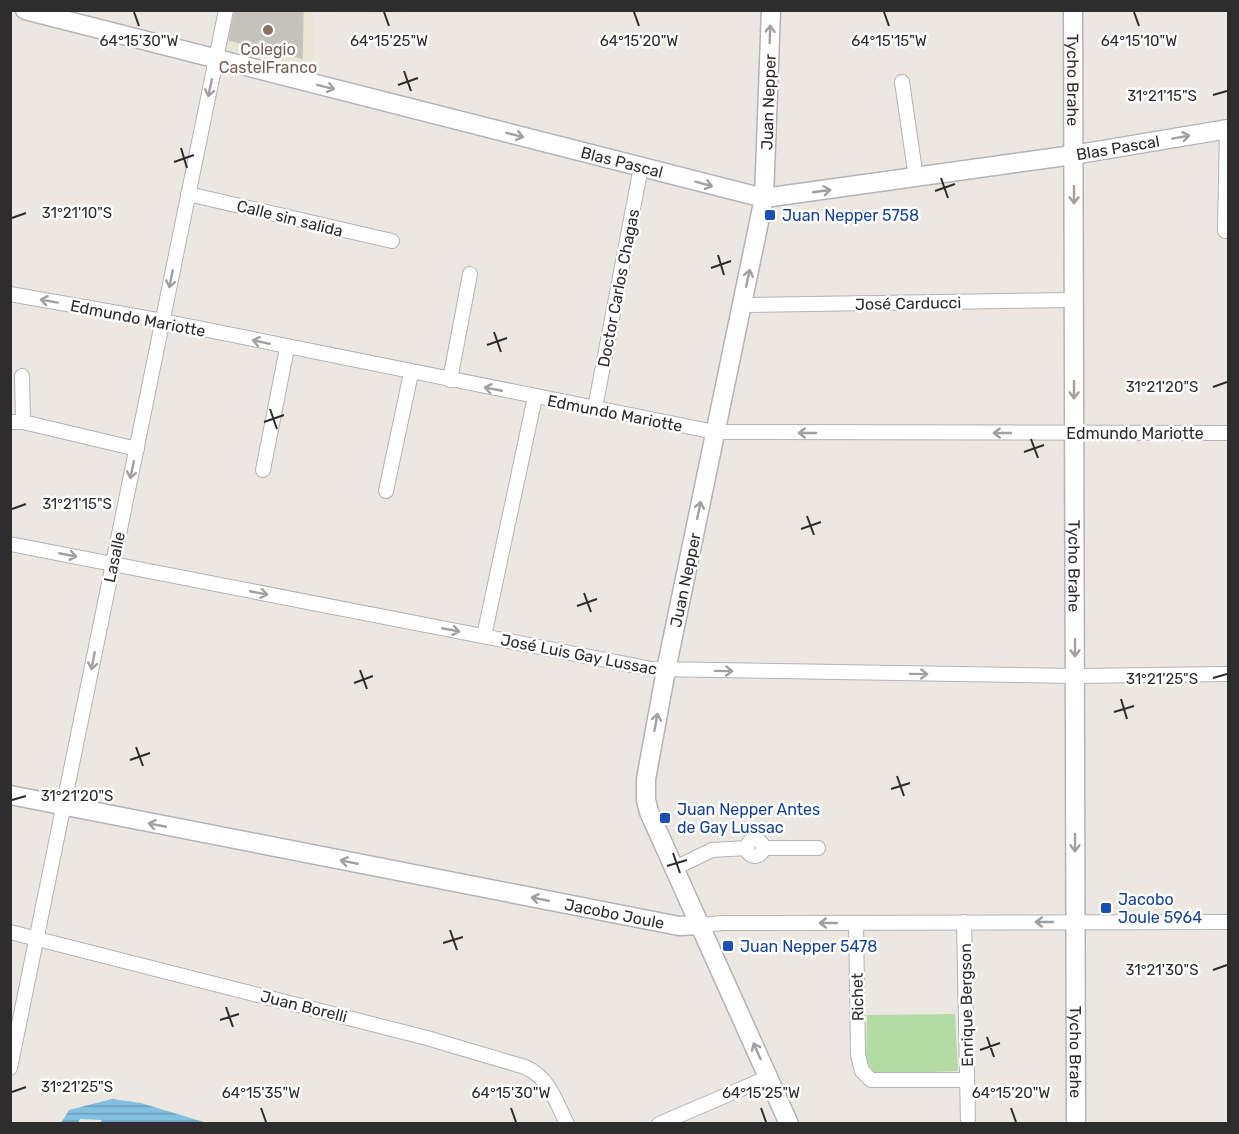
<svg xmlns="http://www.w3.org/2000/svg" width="1239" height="1134" viewBox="0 0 1239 1134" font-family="Rubik,sans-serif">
  <defs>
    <pattern id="water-rules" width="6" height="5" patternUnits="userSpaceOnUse" patternTransform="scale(1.5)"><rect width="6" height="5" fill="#81c0e1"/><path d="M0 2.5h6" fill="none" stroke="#6a9cb7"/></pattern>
  </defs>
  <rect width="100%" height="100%" fill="#ece8e1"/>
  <path fill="#ebe5d3" d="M 225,11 L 406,11 L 405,15 L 314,12 L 314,72 L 218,46 Z"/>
  <path fill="#b3dca4" d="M 955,1014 L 958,1071 L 875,1074 L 866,1061 L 867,1015 Z"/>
  <path fill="url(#water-rules)" d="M 112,1099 L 141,1103 L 207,1123 L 99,1124 L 102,1120 L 80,1119 L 78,1123 L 61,1123 L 69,1110 Z"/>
  <path fill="#c5c2bc" stroke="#c8c4ba" stroke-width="1.5" d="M 235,10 L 303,10 L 302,58 L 229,40 Z"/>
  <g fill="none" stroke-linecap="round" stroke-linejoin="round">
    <g stroke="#b1b2bb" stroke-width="16">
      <g id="minor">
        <path d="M 902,82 L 916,178"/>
        <path d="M 188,194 L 392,241"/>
        <path d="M 1225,231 L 1227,129"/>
        <path d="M 10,294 L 163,321 L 715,432 L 1228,433"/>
        <path d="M 742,305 L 1074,300"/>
        <path d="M 22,376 L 23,422"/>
        <path d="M 450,380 L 470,274"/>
        <path d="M 595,408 L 641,167"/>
        <path d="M 10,422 L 23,422 L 137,449"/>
        <path d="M 263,470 L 287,348"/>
        <path d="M 386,491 L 411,373"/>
        <path d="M 10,544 L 652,669 L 1075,676 L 1228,674"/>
        <path d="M 484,636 L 535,397"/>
        <circle cx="755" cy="848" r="8"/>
        <path d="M 764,848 L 818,848"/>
        <path d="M 675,868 L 712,850 L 747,848"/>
        <path d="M 964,922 L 968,1124"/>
        <path d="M 856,923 L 858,1055 L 862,1071 L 871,1080 L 967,1080"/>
        <path d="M 701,925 L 723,923 L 1228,922"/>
        <path d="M 10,932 L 427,1038 L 525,1067 C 549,1077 556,1102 567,1124"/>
        <path d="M 10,1068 L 226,10"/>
        <path d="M 659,1124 L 769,1077"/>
      </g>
    </g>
    <g stroke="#b1b2bb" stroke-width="21">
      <g id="secondary">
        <path id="s1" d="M 25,10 L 764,198 L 1073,155 L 1228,129"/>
        <path d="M 771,10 L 764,198 L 666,670 L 646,779 L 646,800 L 649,812 L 789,1124"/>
        <path id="s2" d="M 1073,10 L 1076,1124"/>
        <path id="s3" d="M 10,795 L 679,926 L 701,925"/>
      </g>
    </g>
    <use href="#minor" stroke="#fff" stroke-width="14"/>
    <use href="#secondary" stroke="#fff" stroke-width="18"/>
  </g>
  <defs><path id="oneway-shaft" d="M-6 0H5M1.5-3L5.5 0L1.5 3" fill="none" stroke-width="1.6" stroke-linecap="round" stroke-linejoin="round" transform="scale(1.5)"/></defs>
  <g stroke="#a0a0a0">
    <use href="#oneway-shaft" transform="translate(770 34) rotate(-88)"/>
    <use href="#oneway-shaft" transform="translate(326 87) rotate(14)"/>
    <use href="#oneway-shaft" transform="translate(210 88) rotate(102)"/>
    <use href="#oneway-shaft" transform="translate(515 135) rotate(14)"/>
    <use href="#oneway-shaft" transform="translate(1181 137) rotate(-10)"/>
    <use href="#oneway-shaft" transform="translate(704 184) rotate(15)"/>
    <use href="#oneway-shaft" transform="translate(822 191) rotate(-8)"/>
    <use href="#oneway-shaft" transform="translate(1074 195) rotate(90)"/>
    <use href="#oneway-shaft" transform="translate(748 278) rotate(-78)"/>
    <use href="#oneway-shaft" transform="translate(171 279) rotate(101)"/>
    <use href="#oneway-shaft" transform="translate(49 301) rotate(-170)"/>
    <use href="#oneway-shaft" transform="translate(261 342) rotate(-168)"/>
    <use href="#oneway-shaft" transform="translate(493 389) rotate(-169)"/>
    <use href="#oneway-shaft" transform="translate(1074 390) rotate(90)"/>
    <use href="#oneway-shaft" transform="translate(807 433) rotate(-180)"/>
    <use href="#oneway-shaft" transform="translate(1002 433) rotate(-180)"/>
    <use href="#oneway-shaft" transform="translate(132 470) rotate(102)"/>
    <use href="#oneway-shaft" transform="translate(699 510) rotate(-78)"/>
    <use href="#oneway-shaft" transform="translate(68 555) rotate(11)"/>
    <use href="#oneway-shaft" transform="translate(259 593) rotate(11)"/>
    <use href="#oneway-shaft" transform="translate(451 630) rotate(11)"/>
    <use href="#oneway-shaft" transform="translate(1075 648) rotate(90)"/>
    <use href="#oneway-shaft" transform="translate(93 661) rotate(101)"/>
    <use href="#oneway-shaft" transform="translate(724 671) rotate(1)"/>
    <use href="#oneway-shaft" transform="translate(919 674) rotate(1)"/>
    <use href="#oneway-shaft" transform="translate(656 722) rotate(-80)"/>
    <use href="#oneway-shaft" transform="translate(157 825) rotate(-169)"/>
    <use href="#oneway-shaft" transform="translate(1075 843) rotate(90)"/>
    <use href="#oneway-shaft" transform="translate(349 862) rotate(-169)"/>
    <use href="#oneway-shaft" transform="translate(540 899) rotate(-169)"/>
    <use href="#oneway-shaft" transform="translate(1044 922) rotate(180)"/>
    <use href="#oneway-shaft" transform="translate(828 923) rotate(180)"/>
    <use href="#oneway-shaft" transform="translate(757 1051) rotate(-114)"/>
  </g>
  <path fill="none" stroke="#2d2d2d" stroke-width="2" d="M 134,12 L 139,26M 384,12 L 389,26M 634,12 L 639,26M 884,12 L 889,26M 1134,12 L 1139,26M 404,71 L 411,91M 398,85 L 418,78M 1213,95 L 1227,91M 181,148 L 187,168M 174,162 L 194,155M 941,178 L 948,198M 935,191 L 955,184M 12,218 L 26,213M 718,255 L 724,275M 711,268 L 731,261M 494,332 L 501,352M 487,345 L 507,338M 1213,387 L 1227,382M 270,409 L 277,429M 264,422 L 284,415M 1031,439 L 1038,458M 1024,452 L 1044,445M 12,509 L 26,504M 807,516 L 814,535M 801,529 L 821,522M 584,593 L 591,612M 577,606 L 597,599M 360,670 L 367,689M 1213,678 L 1227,674M 354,683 L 373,676M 1121,699 L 1127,719M 1114,712 L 1134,706M 136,747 L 143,766M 130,760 L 150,753M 897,776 L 904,796M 891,789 L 910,783M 12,800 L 26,796M 673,853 L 680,873M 667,866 L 687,860M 450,930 L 457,950M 443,943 L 463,937M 1213,970 L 1227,965M 226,1007 L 233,1027M 220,1020 L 239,1014M 987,1037 L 994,1057M 980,1050 L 1000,1043M 12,1092 L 26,1087M 261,1108 L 266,1122M 511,1108 L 516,1122M 761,1108 L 766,1122M 1011,1108 L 1016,1122"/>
  <circle fill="#8d6e63" stroke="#fff" stroke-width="2" cx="268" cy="30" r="6"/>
  <g fill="#1a4fb4" stroke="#fff" stroke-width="2">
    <rect x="764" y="209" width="12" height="12" rx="3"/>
    <rect x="659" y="812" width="12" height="12" rx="3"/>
    <rect x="1100" y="902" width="12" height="12" rx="3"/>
    <rect x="722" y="940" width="12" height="12" rx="3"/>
  </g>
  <g text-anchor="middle" stroke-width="5" stroke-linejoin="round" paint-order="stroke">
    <g font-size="16" fill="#785e54" stroke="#fff">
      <text x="268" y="55">Colegio<tspan x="268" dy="18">CastelFranco</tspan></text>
    </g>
    <g font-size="16" fill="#2d2d2d" stroke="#fff">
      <text dy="6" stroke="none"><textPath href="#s2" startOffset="70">Tycho Brahe</textPath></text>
      <text transform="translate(768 102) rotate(-88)" y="6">Juan Nepper</text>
      <text dy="6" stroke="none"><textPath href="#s1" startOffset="1120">Blas Pascal</textPath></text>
      <text dy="6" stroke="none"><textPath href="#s1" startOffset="616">Blas Pascal</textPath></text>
      <text transform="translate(290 218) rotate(14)" y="6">Calle sin salida</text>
      <text transform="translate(618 288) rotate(-79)" y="6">Doctor Carlos Chagas</text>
      <text transform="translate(908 303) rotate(-1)" y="6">José Carducci</text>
      <text transform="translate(138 318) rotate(11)" y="6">Edmundo Mariotte</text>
      <text transform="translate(615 413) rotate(11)" y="6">Edmundo Mariotte</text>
      <text x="1135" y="439">Edmundo Mariotte</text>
      <text transform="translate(114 557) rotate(-78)" y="6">Lasalle</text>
      <text dy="6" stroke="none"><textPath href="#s2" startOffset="556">Tycho Brahe</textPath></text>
      <text transform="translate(685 580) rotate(-78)" y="6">Juan Nepper</text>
      <text transform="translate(579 654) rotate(11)" y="6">José Luis Gay Lussac</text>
      <text dy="6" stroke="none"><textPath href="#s3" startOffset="616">Jacobo Joule</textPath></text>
      <text transform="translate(857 997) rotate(-91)" y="6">Richet</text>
      <text transform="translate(966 1005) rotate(-91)" y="6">Enrique Bergson</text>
      <text transform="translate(304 1006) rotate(14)" y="6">Juan Borelli</text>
      <text dy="6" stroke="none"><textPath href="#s2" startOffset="1042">Tycho Brahe</textPath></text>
    </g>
    <g font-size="16" fill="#164399" stroke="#fff" text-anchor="start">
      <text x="782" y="221">Juan Nepper 5758</text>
      <text x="677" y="815">Juan Nepper Antes<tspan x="677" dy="18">de Gay Lussac</tspan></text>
      <text x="1118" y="905">Jacobo<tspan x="1118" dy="18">Joule 5964</tspan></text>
      <text x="740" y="952">Juan Nepper 5478</text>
    </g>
  </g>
  <g font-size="15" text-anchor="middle" fill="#2d2d2d" stroke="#fff" stroke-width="5" stroke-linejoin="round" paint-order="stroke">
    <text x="139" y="46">64°15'30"W</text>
    <text x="389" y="46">64°15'25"W</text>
    <text x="639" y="46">64°15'20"W</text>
    <text x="889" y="46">64°15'15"W</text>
    <text x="1139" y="46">64°15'10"W</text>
    <text x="1162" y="101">31°21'15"S</text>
    <text x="77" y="218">31°21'10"S</text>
    <text x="1162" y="392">31°21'20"S</text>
    <text x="77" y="509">31°21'15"S</text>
    <text x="1162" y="684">31°21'25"S</text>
    <text x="77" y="801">31°21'20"S</text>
    <text x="1162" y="975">31°21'30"S</text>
    <text x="77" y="1092">31°21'25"S</text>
    <text x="261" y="1098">64°15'35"W</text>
    <text x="511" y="1098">64°15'30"W</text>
    <text x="761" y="1098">64°15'25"W</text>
    <text x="1011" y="1098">64°15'20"W</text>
  </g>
  <rect width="1239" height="1134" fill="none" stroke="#2d2d2d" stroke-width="24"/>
</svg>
